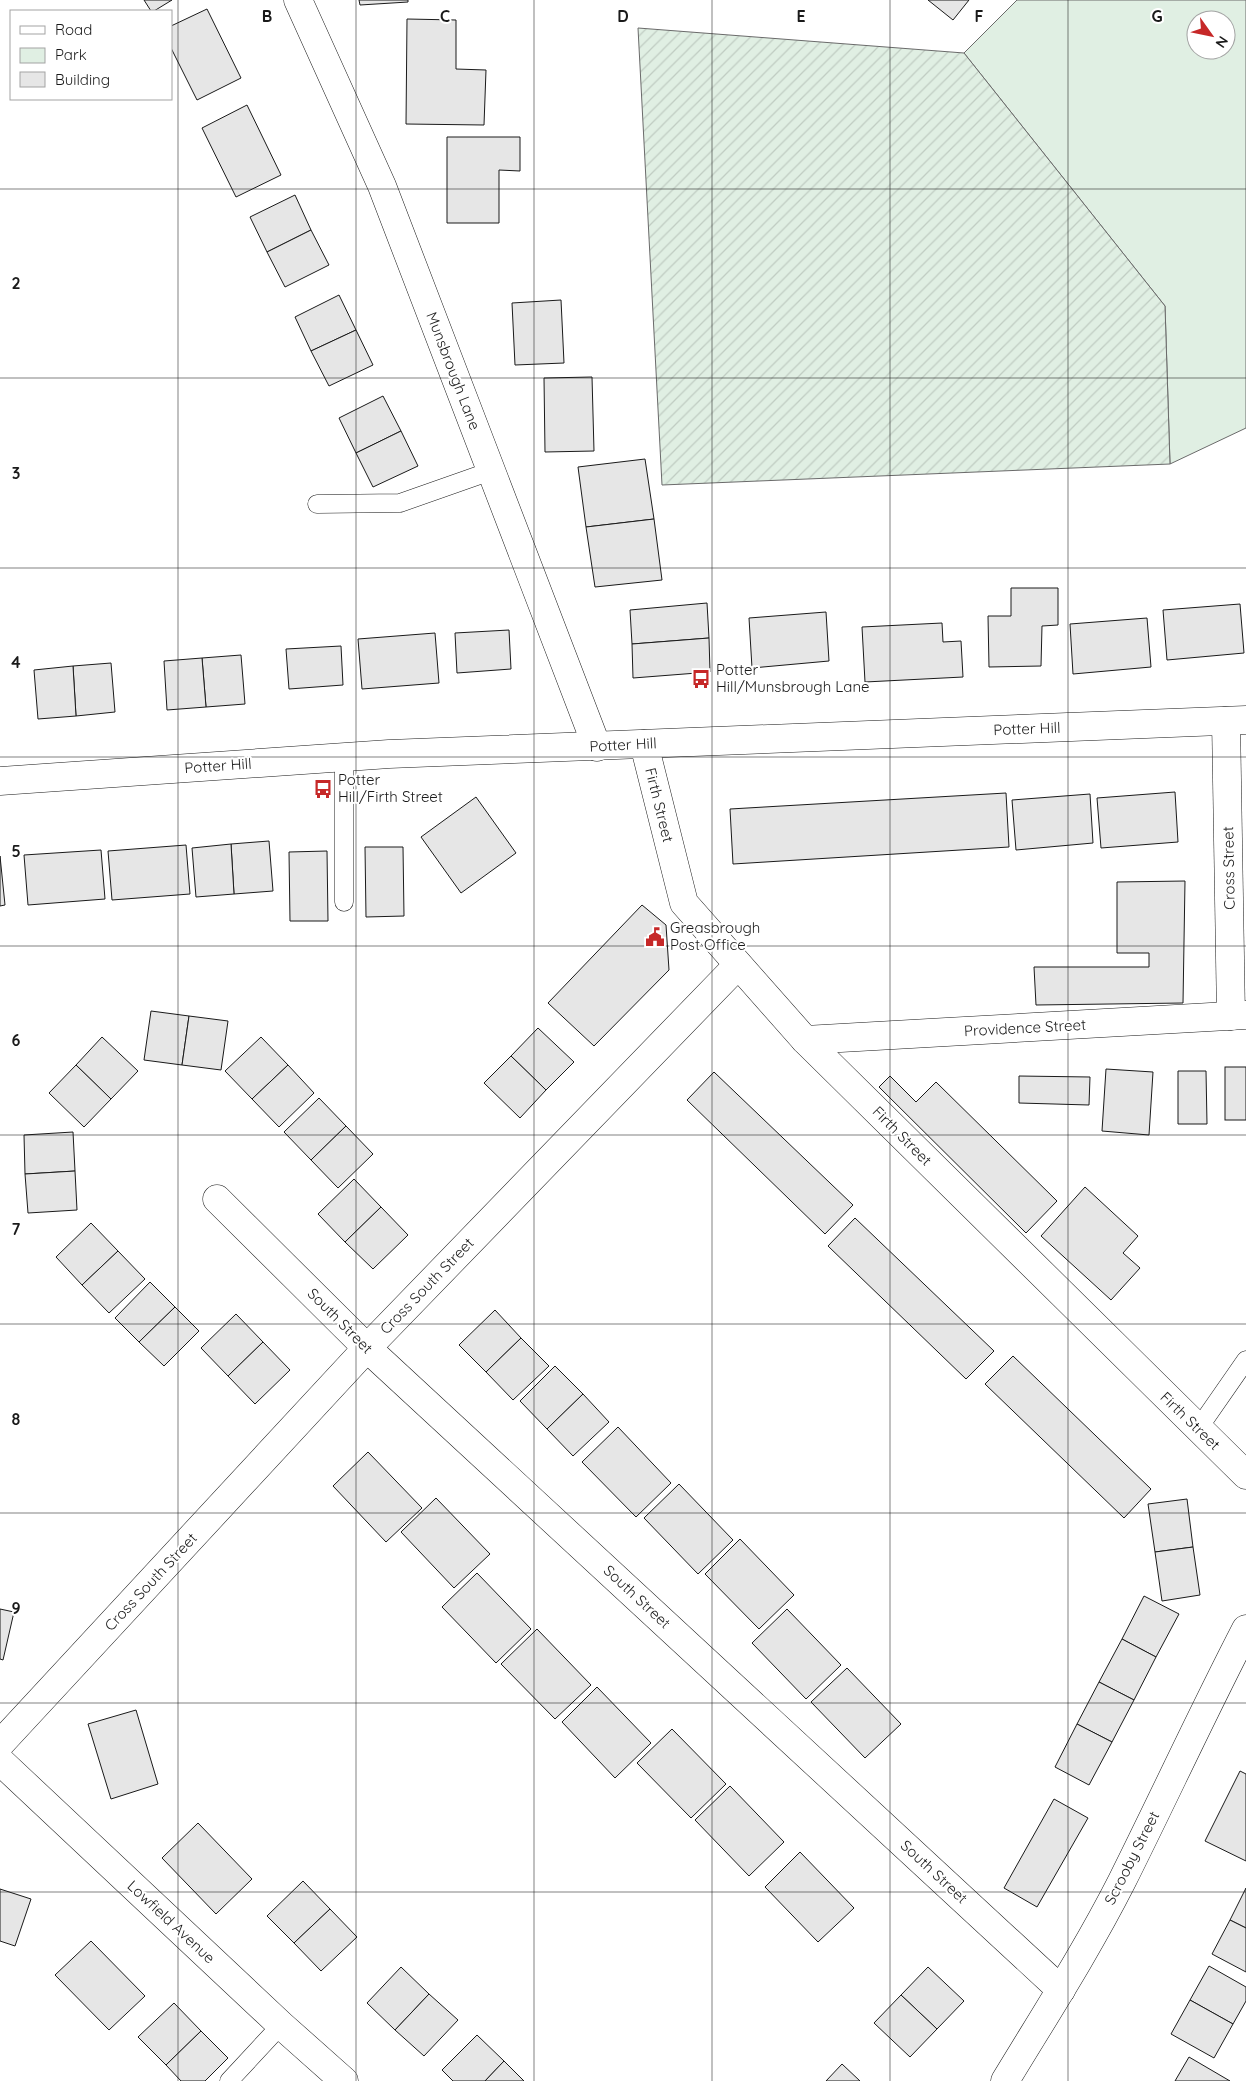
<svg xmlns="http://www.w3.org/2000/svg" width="1246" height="2081" viewBox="0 0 1246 2081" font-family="Quicksand,sans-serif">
  <defs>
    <pattern id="garden-furrows" width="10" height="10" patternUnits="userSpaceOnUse" patternTransform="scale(1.25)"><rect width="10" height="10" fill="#e0efe3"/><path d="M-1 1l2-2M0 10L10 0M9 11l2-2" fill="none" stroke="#c0ccc2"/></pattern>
  </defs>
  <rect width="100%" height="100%" fill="#fff"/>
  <path fill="#e0efe3" stroke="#6a6a6a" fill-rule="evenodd" d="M 1017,0 L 1246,0 L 1246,428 L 1170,464 L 1165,306 L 964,53 ZM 1196,20 L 1226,20 L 1226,50 L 1196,50 Z"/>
  <path fill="url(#garden-furrows)" stroke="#6a6a6a" d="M 638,28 L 964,53 L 1165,306 L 1170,464 L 662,485 Z"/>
  <g fill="#e6e6e6" stroke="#1a1a1a">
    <path d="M 144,0 L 172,0 L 154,11 L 151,11 Z"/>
    <path d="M 359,0 L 408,0 L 408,2 L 360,5 Z"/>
    <path d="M 928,0 L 969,0 L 953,20 Z"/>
    <path d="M 207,9 L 241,78 L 197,100 L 171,48 L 171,26 Z"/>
    <path d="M 407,19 L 456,20 L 456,69 L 486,70 L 484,125 L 406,124 Z"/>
    <path d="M 247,105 L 281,175 L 236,197 L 202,128 Z"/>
    <path d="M 447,137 L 520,137 L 520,171 L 499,170 L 499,223 L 447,223 Z"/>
    <path d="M 295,195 L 311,230 L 267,252 L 250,217 Z"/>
    <path d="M 311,230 L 329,265 L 285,287 L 267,252 Z"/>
    <path d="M 339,295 L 356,330 L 311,351 L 295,317 Z"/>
    <path d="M 561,300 L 564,363 L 515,365 L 512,303 Z"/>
    <path d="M 356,330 L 373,365 L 329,386 L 311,351 Z"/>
    <path d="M 592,377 L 594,451 L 545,452 L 544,378 Z"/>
    <path d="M 383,396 L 401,431 L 356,453 L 339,418 Z"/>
    <path d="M 401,431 L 418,466 L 373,487 L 356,453 Z"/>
    <path d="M 645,459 L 654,519 L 586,527 L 578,467 Z"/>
    <path d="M 654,519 L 662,580 L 595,587 L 586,527 Z"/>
    <path d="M 1011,588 L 1058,588 L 1058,625 L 1042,626 L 1041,666 L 989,667 L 988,616 L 1011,616 Z"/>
    <path d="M 707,603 L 709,638 L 632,644 L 630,610 Z"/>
    <path d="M 1240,604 L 1244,653 L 1167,660 L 1163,610 Z"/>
    <path d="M 826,612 L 829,661 L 752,668 L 749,618 Z"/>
    <path d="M 1147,618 L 1151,667 L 1073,674 L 1070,624 Z"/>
    <path d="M 942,623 L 943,642 L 961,641 L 963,677 L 865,682 L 862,627 Z"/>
    <path d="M 509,630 L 511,669 L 457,673 L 455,633 Z"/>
    <path d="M 435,633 L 439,683 L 362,689 L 358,639 Z"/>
    <path d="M 709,638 L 710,672 L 633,678 L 632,644 Z"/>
    <path d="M 341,646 L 343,685 L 289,689 L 286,649 Z"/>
    <path d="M 241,655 L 245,704 L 206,707 L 202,658 Z"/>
    <path d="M 202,658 L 206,707 L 167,710 L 164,661 Z"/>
    <path d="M 111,663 L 115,712 L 76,716 L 73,666 Z"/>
    <path d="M 73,666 L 76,716 L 38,719 L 34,670 Z"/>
    <path d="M 1175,792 L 1178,842 L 1101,848 L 1097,798 Z"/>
    <path d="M 1006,793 L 1009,847 L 733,864 L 730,809 Z"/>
    <path d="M 1090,794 L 1093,843 L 1016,850 L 1012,800 Z"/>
    <path d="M 476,797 L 516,853 L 461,893 L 421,837 Z"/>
    <path d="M 269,841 L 273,891 L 234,894 L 231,844 Z"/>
    <path d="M 231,844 L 234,894 L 196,897 L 192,848 Z"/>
    <path d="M 186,845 L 190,894 L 112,900 L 108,851 Z"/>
    <path d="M 365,847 L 403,847 L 404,916 L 366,917 Z"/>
    <path d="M 101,850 L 105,899 L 28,905 L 24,855 Z"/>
    <path d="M 327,851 L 328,921 L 290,921 L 289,852 Z"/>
    <path d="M 0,856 L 5,905 L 0,906 Z"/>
    <path d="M 1185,881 L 1183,1003 L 1036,1005 L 1034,967 L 1149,967 L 1149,953 L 1117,953 L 1117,882 Z"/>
    <path d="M 642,905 L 666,925 L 669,970 L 594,1046 L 548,1003 Z"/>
    <path d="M 151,1011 L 189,1016 L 182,1065 L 144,1060 Z"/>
    <path d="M 189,1016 L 228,1021 L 221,1070 L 182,1065 Z"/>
    <path d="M 538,1028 L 574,1062 L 546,1090 L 511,1056 Z"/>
    <path d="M 102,1037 L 138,1071 L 111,1099 L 76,1065 Z"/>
    <path d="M 261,1037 L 288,1065 L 252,1099 L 225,1071 Z"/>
    <path d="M 511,1056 L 546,1090 L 520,1118 L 484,1083 Z"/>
    <path d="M 76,1065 L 111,1099 L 84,1127 L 49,1093 Z"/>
    <path d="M 288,1065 L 314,1093 L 279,1127 L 252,1099 Z"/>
    <rect x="1225" y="1067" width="21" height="53"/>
    <path d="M 1106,1069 L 1153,1072 L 1149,1135 L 1102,1131 Z"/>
    <path d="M 1178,1071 L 1206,1071 L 1207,1124 L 1178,1124 Z"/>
    <path d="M 714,1072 L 853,1205 L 825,1234 L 687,1100 Z"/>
    <path d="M 890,1076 L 916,1102 L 936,1082 L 1057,1201 L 1026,1233 L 879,1087 Z"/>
    <path d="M 1019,1076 L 1090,1077 L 1089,1105 L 1019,1103 Z"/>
    <path d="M 319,1098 L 346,1126 L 311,1160 L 284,1132 Z"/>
    <path d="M 346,1126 L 373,1154 L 338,1188 L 311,1160 Z"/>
    <path d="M 73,1132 L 75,1171 L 25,1174 L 24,1135 Z"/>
    <path d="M 75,1171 L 77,1210 L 28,1213 L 25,1174 Z"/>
    <path d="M 354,1179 L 381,1207 L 345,1242 L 318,1214 Z"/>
    <path d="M 1085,1187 L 1138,1236 L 1123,1253 L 1140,1268 L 1111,1300 L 1041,1236 Z"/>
    <path d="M 381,1207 L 408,1235 L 373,1269 L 345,1242 Z"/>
    <path d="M 855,1218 L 994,1351 L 966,1379 L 828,1246 Z"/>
    <path d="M 91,1223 L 118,1251 L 82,1285 L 56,1257 Z"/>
    <path d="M 118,1251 L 145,1279 L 109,1313 L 82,1285 Z"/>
    <path d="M 150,1282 L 175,1307 L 139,1342 L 115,1318 Z"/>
    <path d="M 175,1307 L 199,1331 L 164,1366 L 139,1342 Z"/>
    <path d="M 495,1310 L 521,1338 L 486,1372 L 459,1345 Z"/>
    <path d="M 236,1314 L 263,1342 L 228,1376 L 201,1348 Z"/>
    <path d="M 521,1338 L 549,1366 L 513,1400 L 486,1372 Z"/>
    <path d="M 263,1342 L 290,1370 L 255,1404 L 228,1376 Z"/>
    <path d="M 1013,1356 L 1151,1489 L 1124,1518 L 985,1384 Z"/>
    <path d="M 555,1366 L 583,1394 L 547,1429 L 520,1401 Z"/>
    <path d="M 583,1394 L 609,1422 L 573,1456 L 547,1429 Z"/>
    <path d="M 618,1427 L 671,1483 L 636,1517 L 582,1462 Z"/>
    <path d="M 368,1452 L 422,1508 L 386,1542 L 333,1486 Z"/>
    <path d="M 679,1484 L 733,1540 L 698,1574 L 644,1518 Z"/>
    <path d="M 436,1498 L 490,1554 L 454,1588 L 401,1532 Z"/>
    <path d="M 1187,1499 L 1193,1547 L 1155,1552 L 1148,1504 Z"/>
    <path d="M 740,1539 L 794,1595 L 759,1629 L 705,1574 Z"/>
    <path d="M 1193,1547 L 1200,1595 L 1162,1601 L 1155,1552 Z"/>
    <path d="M 477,1573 L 531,1629 L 496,1663 L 442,1607 Z"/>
    <path d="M 1144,1596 L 1179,1614 L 1156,1657 L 1122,1639 Z"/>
    <path d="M 0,1609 L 14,1612 L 3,1660 L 0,1659 Z"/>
    <path d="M 787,1609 L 841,1665 L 806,1699 L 752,1643 Z"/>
    <path d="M 537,1629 L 591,1685 L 555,1719 L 501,1664 Z"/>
    <path d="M 1122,1639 L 1156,1657 L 1134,1700 L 1099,1682 Z"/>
    <path d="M 847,1668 L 901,1724 L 865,1758 L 811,1702 Z"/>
    <path d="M 1099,1682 L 1134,1700 L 1112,1742 L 1077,1724 Z"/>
    <path d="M 597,1687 L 651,1743 L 615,1778 L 562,1722 Z"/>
    <path d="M 136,1710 L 158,1784 L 111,1799 L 88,1724 Z"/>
    <path d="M 1077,1724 L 1112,1742 L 1089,1785 L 1055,1767 Z"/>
    <path d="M 672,1729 L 726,1784 L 691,1818 L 637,1763 Z"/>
    <path d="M 1240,1771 L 1246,1774 L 1246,1861 L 1205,1841 Z"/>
    <path d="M 730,1786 L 784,1842 L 749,1876 L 695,1820 Z"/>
    <path d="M 1054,1799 L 1088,1818 L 1037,1907 L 1004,1888 Z"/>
    <path d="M 198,1823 L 252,1879 L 216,1914 L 162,1858 Z"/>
    <path d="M 800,1852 L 854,1908 L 818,1942 L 765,1887 Z"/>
    <path d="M 303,1881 L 330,1909 L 294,1943 L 267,1916 Z"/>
    <path d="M 1246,1888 L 1246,1928 L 1230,1920 Z"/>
    <path d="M 0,1889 L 31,1899 L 15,1946 L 0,1941 Z"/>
    <path d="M 330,1909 L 357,1937 L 321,1971 L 294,1943 Z"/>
    <path d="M 1230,1920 L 1246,1928 L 1246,1972 L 1212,1954 Z"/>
    <path d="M 91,1941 L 145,1996 L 109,2030 L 55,1975 Z"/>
    <path d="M 1209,1966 L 1246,1987 L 1246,2001 L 1233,2024 L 1190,2000 Z"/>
    <path d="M 401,1967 L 429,1994 L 395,2030 L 367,2003 Z"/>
    <path d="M 928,1967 L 964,2001 L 937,2029 L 901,1995 Z"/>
    <path d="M 429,1994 L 458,2020 L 424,2056 L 395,2030 Z"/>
    <path d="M 901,1995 L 937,2029 L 910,2057 L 874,2023 Z"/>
    <path d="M 1190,2000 L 1233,2024 L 1214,2058 L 1171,2034 Z"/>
    <path d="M 174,2003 L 201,2031 L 166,2065 L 138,2037 Z"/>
    <path d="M 201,2031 L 228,2058 L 205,2081 L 181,2081 L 166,2065 Z"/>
    <path d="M 477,2035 L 504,2061 L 485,2081 L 453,2081 L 442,2070 Z"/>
    <path d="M 1189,2057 L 1230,2081 L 1175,2081 Z"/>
    <path d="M 504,2061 L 524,2081 L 485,2081 Z"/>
    <path d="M 842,2064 L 860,2081 L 826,2081 Z"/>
  </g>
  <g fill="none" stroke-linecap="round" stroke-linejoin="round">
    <g stroke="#1a1a1a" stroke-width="19">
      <g id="service">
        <path d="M 317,504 L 400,503 L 491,471"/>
        <path d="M 344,757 L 344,902"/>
        <path d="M 1198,1429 L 1246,1360"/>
        <path d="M 229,2081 L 281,2025"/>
      </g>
    </g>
    <g stroke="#1a1a1a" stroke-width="29">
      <g id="minor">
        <path d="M 298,0 L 382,186 L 597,747"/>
        <path d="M 1226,721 L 1231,1016"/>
        <path d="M 644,744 L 684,903 L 805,1040 L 1246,1475"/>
        <path d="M 805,1040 L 1246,1015"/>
        <path d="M 217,1199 L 367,1348 L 1061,1990"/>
        <path d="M 0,1744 L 367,1348 L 738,965"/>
        <path d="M 0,1761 L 281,2025 L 344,2081"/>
        <path d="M 1005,2081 C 1045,2015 1087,1950 1122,1881 C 1164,1797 1203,1712 1246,1629"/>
      </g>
    </g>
    <g stroke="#1a1a1a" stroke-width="29">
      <path id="secondary" d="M 0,781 L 389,754 L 1246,720"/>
    </g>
    <use href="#service" stroke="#fff" stroke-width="18"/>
    <use href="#minor" stroke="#fff" stroke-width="28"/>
    <use href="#secondary" stroke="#fff" stroke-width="28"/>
  </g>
  <path fill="none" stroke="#1a1a1a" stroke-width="1" stroke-opacity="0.55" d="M 178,0 L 178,2081M 356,0 L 356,2081M 534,0 L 534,2081M 712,0 L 712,2081M 890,0 L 890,2081M 1068,0 L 1068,2081M 0,189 L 1246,189M 0,378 L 1246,378M 0,568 L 1246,568M 0,757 L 1246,757M 0,946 L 1246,946M 0,1135 L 1246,1135M 0,1324 L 1246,1324M 0,1513 L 1246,1513M 0,1703 L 1246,1703M 0,1892 L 1246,1892"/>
  <defs>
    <g id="bus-bare" transform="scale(1.5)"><path d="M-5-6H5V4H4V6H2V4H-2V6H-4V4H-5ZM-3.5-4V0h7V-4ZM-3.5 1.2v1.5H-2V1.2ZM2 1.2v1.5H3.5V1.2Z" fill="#c62828" stroke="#fff" stroke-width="2.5" paint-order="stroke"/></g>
    <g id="civic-bare" transform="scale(1.5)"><path d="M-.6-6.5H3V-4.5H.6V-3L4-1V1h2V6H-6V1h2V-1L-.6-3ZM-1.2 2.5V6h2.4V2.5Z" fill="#c62828" stroke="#fff" stroke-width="2.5" paint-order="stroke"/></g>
  </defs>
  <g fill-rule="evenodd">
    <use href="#bus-bare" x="701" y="679"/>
    <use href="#bus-bare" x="323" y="789"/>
    <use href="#civic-bare" x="655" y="937"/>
  </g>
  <g text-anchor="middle" stroke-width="4" stroke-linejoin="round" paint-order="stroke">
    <g font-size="15" fill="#1a1a1a" stroke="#fff">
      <text transform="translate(453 371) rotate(69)" y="5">Munsbrough Lane</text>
      <text transform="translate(1027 729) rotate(-2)" y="5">Potter Hill</text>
      <text transform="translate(623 745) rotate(-3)" y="5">Potter Hill</text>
      <text transform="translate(218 766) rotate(-4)" y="5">Potter Hill</text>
      <text transform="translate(659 805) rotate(76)" y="5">Firth Street</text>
      <text transform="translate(1229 868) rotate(-91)" y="5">Cross Street</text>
      <text transform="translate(1025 1028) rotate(-3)" y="5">Providence Street</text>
      <text transform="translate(902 1136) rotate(45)" y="5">Firth Street</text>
      <text transform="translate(427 1286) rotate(-46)" y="5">Cross South Street</text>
      <text transform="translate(340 1321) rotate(45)" y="5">South Street</text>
      <text transform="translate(1190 1421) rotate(44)" y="5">Firth Street</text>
      <text transform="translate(151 1582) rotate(-47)" y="5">Cross South Street</text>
      <text transform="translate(637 1597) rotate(43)" y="5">South Street</text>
      <text transform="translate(1132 1858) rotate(-63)" y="5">Scrooby Street</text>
      <text transform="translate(934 1872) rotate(43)" y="5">South Street</text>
      <text transform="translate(171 1922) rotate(43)" y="5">Lowfield Avenue</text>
    </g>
    <g font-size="15" fill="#1a1a1a" stroke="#fff" text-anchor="start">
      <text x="716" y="675">Potter<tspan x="716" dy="17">Hill/Munsbrough Lane</tspan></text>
      <text x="338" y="785">Potter<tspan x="338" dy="17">Hill/Firth Street</tspan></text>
      <text x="670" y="933">Greasbrough<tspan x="670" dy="17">Post Office</tspan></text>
    </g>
  </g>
  <g font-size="16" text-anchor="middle" font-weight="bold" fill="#1a1a1a" stroke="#fff" stroke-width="4" stroke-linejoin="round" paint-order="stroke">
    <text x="267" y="22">B</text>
    <text x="445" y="22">C</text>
    <text x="623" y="22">D</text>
    <text x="801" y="22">E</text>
    <text x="979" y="22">F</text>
    <text x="1157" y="22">G</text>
    <text x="16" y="289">2</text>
    <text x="16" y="479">3</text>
    <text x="16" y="668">4</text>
    <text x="16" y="857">5</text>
    <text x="16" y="1046">6</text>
    <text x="16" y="1235">7</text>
    <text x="16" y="1425">8</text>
    <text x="16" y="1614">9</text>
  </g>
  <rect x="10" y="10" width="162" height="90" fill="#ffffff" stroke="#a3a3a3"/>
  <rect x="20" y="26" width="25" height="8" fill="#ffffff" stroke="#a3a3a3"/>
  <text x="55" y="35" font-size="15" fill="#1a1a1a">Road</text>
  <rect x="20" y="48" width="25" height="15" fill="#e0efe3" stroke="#a3a3a3"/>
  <text x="55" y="60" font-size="15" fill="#1a1a1a">Park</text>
  <rect x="20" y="72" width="25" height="15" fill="#e6e6e6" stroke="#a3a3a3"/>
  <text x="55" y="85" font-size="15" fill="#1a1a1a">Building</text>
  <g transform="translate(1211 35) rotate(123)"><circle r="24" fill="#ffffff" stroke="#a3a3a3"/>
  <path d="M0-4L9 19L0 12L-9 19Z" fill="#c62828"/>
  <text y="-8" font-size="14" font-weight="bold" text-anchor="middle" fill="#1a1a1a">N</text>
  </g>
</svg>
